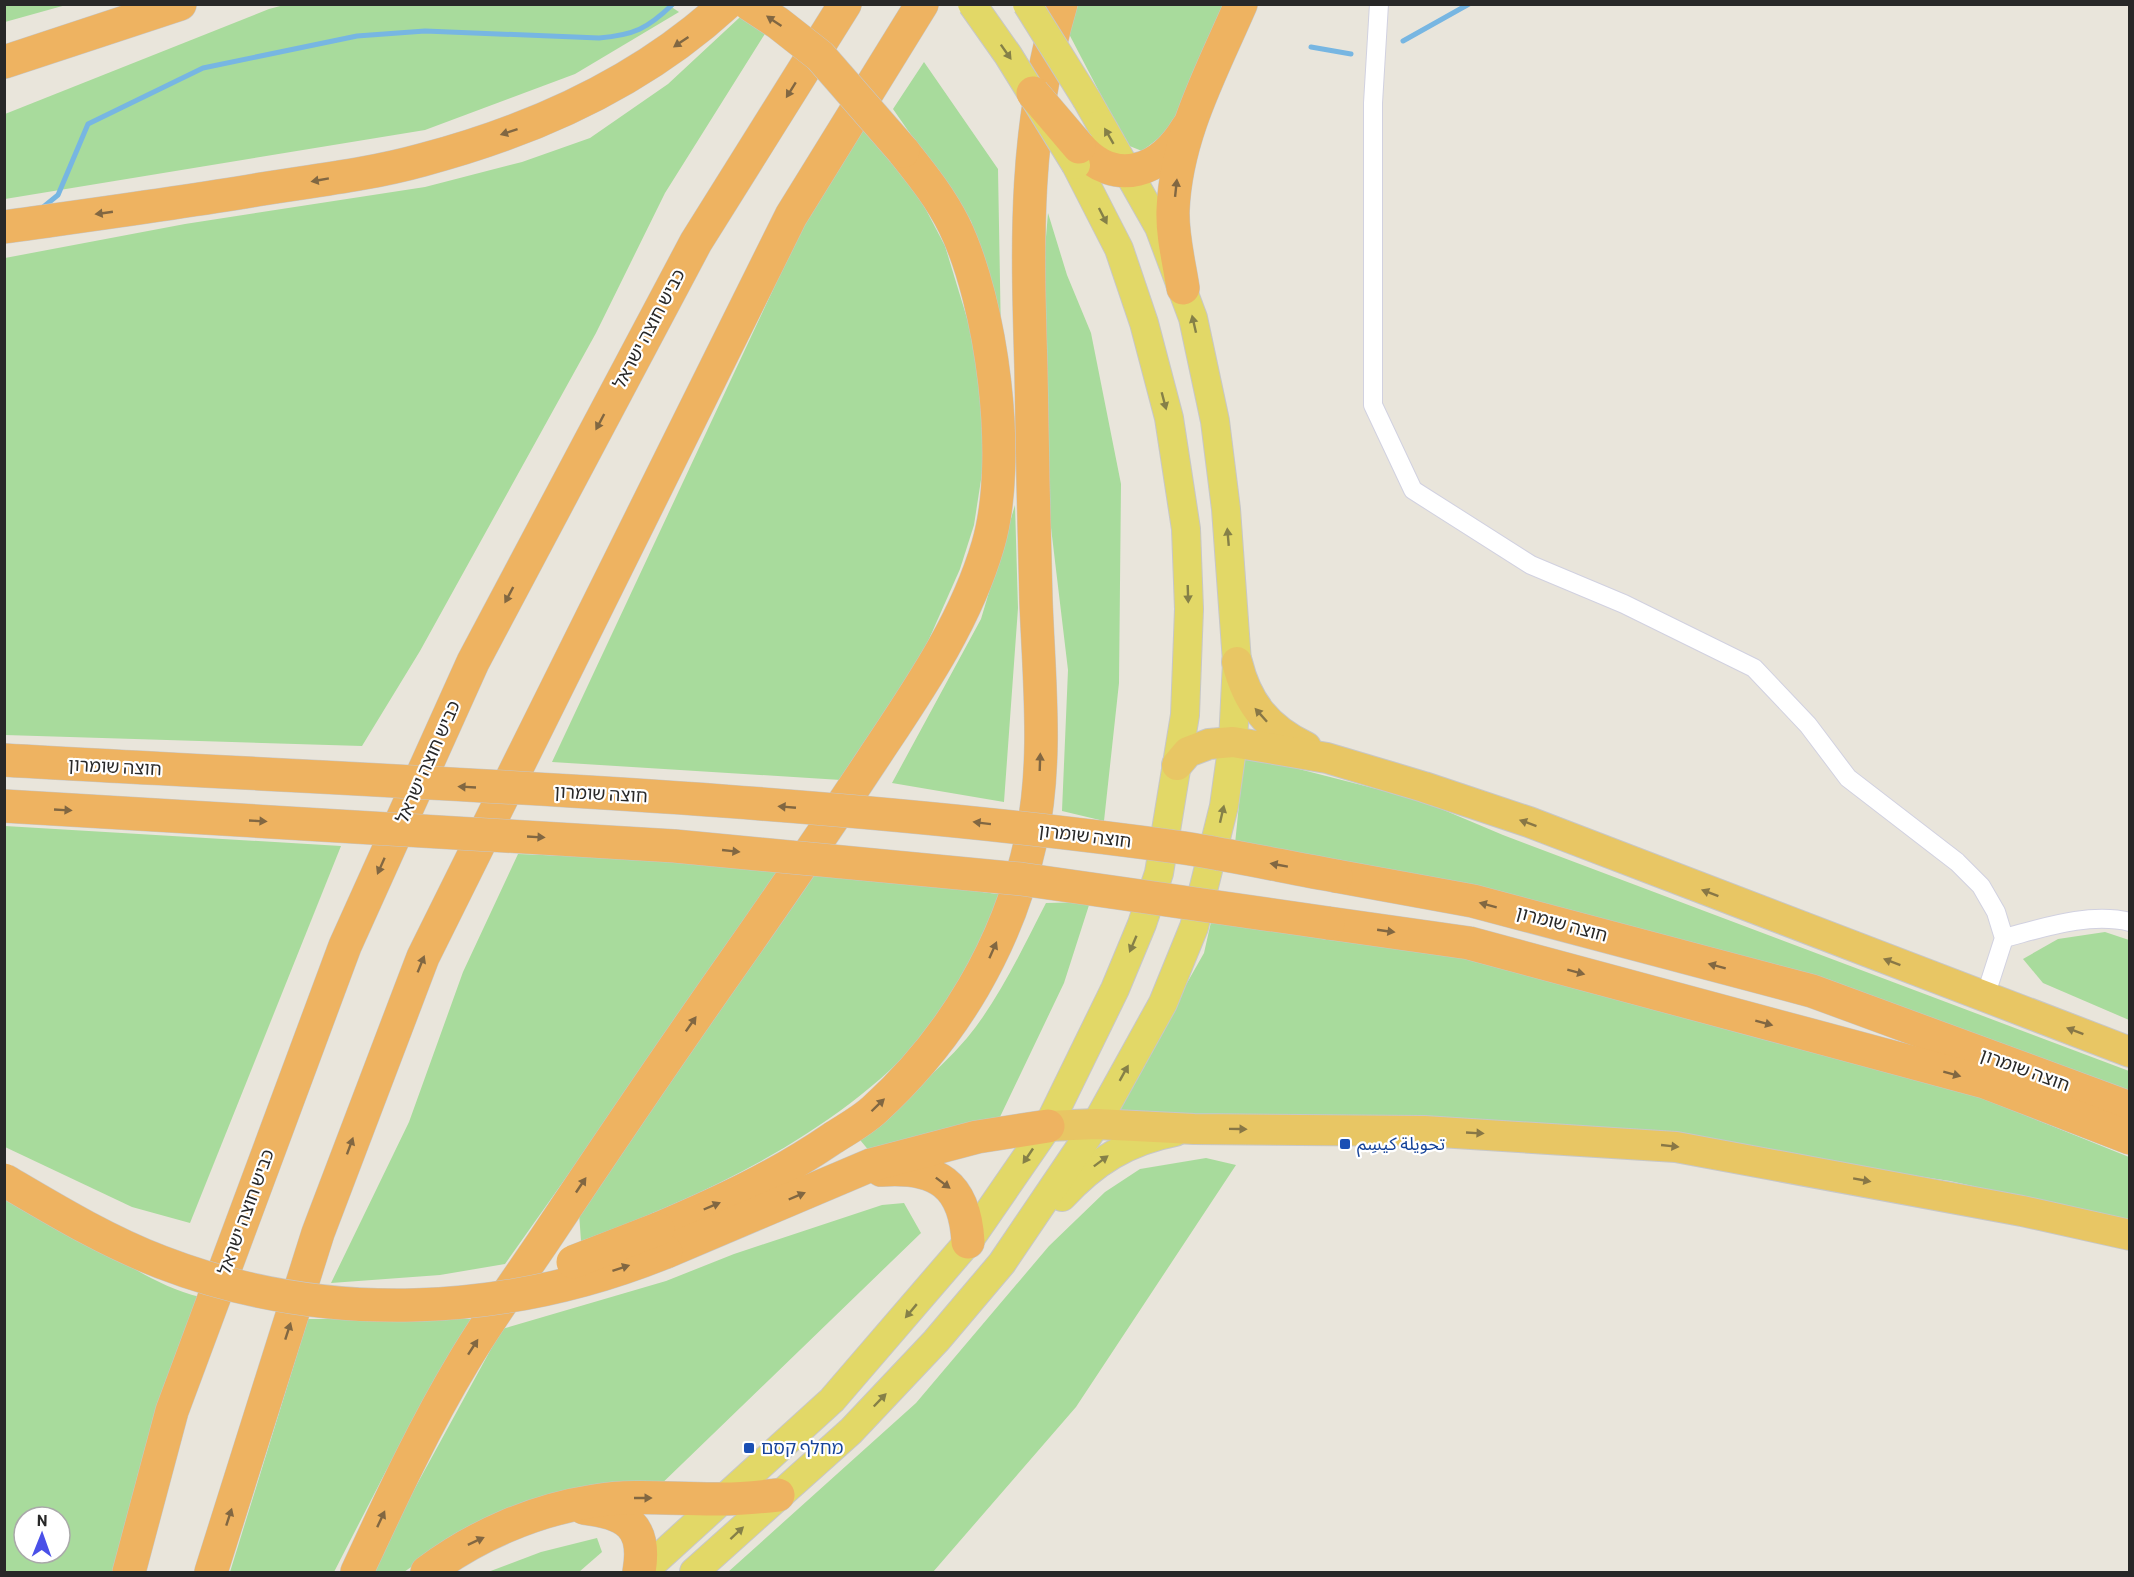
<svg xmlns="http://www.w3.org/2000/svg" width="2134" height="1577" viewBox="0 0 2134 1577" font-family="Barlow,'Noto Sans Arabic','Noto Sans Hebrew',sans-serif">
  <rect width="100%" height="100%" fill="#e9e5db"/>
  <g fill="#a8db9c" fill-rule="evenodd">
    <path d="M 5,4 L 66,4 L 66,5 L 5,22 Z"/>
    <path d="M 667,4 L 679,12 L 575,74 L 425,130 L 5,199 L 5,114 L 269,9 L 288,4 Z"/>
    <path d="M 753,5 L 783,5 L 665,193 L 596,333 L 420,651 L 362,746 L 5,735 L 5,258 L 185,224 L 425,187 L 522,162 L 590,138 L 668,84 Z"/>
    <path d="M 1078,5 L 1229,5 L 1180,122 L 1142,151 L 1127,145 L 1068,32 Z"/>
    <path d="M 924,62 L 998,169 L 1001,338 L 971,221 L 893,109 Z"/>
    <path d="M 860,127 L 912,183 L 945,246 L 970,328 L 984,396 L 983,467 L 974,525 L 960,569 L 922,655 L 841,780 L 552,762 L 808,215 Z"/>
    <path d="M 1048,213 L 1067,275 L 1091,333 L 1121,484 L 1119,683 L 1104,821 L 1062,811 L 1068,670 L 1049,511 L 1044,261 Z"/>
    <path d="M 1015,505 L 1018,608 L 1004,802 L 892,783 L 981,619 Z"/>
    <path d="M 1244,755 L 1420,800 L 1503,835 L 2129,1071 L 2129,1095 L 1235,844 Z"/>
    <path d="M 5,826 L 341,846 L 190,1223 L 132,1207 L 5,1147 Z"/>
    <path d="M 518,854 L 787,865 L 505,1264 L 440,1275 L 331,1283 L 409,1122 L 463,972 Z"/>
    <path d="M 816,870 L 1005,895 C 989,931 971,963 950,995 C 943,1008 936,1023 926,1034 C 836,1134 705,1196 581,1241 L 579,1213 Z"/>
    <path d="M 1090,902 L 1064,983 L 999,1119 L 870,1152 L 856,1135 C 897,1106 934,1076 967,1038 C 1000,998 1022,949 1046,903 Z"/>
    <path d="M 1211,922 L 1459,952 L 1970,1093 L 2129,1157 L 2129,1221 L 1950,1181 L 1659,1137 L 1111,1117 L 1204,953 Z"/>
    <path d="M 2105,932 L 2129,940 L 2129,1020 L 2043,983 L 2023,959 L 2058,939 Z"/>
    <path d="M 1206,1158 L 1236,1165 L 1076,1407 L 933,1572 L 728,1572 L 916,1403 L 1049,1246 L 1105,1192 L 1140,1169 Z"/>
    <path d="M 4,1196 C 30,1209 57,1221 82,1236 C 120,1260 156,1286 200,1297 L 114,1572 L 5,1572 ZM 24,1517 L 60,1517 L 60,1553 L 24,1553 Z"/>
    <path d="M 904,1203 L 921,1233 L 653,1492 L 450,1540 L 404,1572 L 369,1572 L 502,1329 L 666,1281 L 734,1254 L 882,1205 Z"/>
    <path d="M 308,1319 L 482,1319 L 435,1388 L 386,1471 L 334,1572 L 230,1572 Z"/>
    <path d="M 597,1538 L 602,1552 L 579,1572 L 488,1572 L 541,1552 Z"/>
  </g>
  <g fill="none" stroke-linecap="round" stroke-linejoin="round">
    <g stroke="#77b6e2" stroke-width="5">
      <path d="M 1403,41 L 1469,4"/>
      <path d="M 1311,47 L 1351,54"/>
      <path d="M 42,208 L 58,195 L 88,124 L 203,68 L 357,36 L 425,31 L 599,38 C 634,35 647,29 673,4"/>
    </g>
    <g stroke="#d1d1e0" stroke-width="20">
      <g id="minor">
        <path d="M 1379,4 L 1373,103 L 1373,405 L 1413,490 L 1531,565 L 1624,604 L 1754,668 L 1808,725 L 1848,778 L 1957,862 L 1981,886 L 1996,912 L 2004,938 L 1985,997"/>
        <path d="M 2004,938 C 2043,928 2089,912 2130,922"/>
      </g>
    </g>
    <g stroke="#c7c7c7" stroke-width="30">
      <g id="primary">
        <path d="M 1062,1197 C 1094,1162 1128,1141 1175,1132"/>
        <path d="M 643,1572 L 832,1400 L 968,1242 L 1048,1126 L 1115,989 L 1142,924 L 1159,873 L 1185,715 L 1189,609 L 1186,529 L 1169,418 L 1144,323 L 1119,249 L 1076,165"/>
        <path d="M 694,1572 L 851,1431 L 936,1341 L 1002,1263 L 1096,1124 L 1163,1003 L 1194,927 L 1224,806 L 1233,742 L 1237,662 L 1226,509 L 1215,421 L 1193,318 L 1159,227 L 1087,100"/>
      </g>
    </g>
    <g stroke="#c7c7c7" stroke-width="32">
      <g id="trunk">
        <path d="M 1237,662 C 1247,703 1267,728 1306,747"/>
        <path d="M 1177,765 L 1188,752 L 1209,744 L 1233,742 L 1327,758 L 1424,787 L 1529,822 L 2130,1052"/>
        <path d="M 1048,1126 L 1096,1124 L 1194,1129 L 1424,1131 L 1676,1147 L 2022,1211 L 2130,1235"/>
      </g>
    </g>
    <g stroke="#c7c7c7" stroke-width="34">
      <g id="motorway">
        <path d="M 4,62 L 180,4"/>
        <path d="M 1079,147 C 1116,189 1161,171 1187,128"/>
        <path d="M 4,227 C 89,215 172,204 256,190 C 311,181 368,175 422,160 C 532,131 641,82 726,4"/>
        <path d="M 1183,288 C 1179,262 1172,235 1173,210 C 1176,136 1212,71 1241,4"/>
        <path d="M 1336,876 L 1473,901 L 1812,991 L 2130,1108"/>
        <path d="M 1328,923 L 1469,943 L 1985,1082 L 2130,1138"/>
        <path d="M 881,1170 C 937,1166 965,1184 968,1242"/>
        <path d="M 658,1229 C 721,1202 776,1177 833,1138 C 847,1129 862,1121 874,1110 C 953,1038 1008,945 1031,840 C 1048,762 1039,680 1036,601 C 1034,523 1032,446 1031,368 C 1027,239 1024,130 1061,4"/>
        <path d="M 666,1252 L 871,1165 L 977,1137 L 1048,1126"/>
        <path d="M 584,1508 C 627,1513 647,1526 639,1572"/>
        <path d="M 129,1572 L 172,1411 L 345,946 L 473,662 L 696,242 L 845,4"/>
        <path d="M 211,1572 L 318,1233 L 423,957 L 791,216 L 922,4"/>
        <path d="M 357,1572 C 390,1501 423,1429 464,1361 C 489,1319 518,1279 545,1239 C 607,1146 670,1053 734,962 C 781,895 827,828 872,760 C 917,692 965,624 988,545 C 1013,460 992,303 954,225 C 940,197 922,175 903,151"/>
        <path d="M 427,1572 C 475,1536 534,1510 594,1501 C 636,1494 680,1500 723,1499 C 741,1499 760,1497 778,1495"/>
      </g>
    </g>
    <use href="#minor" stroke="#fff" stroke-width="18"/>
    <use href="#primary" stroke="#e2d867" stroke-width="28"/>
    <use href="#trunk" stroke="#e8c664" stroke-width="30"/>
    <use href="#motorway" stroke="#eeb361" stroke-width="33"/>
    <g stroke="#c7c7c7" stroke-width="30" stroke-linecap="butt">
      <g id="primary-bridge">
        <path d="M 972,4 L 1008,55 L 1076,165"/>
        <path d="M 1027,4 L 1087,100"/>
      </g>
    </g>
    <g stroke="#c7c7c7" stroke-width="34" stroke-linecap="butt">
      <g id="motorway-bridge">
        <path d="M 749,4 L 778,23 L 820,56 L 903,151"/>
        <path d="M 1033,93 L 1079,147"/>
        <path d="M 4,760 C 398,783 794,794 1184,848 C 1235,856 1286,867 1336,876"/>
        <path d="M 4,806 L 674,846 L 1021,879 L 1328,923"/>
        <path d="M 4,1180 C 55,1210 106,1241 161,1262 C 324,1325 506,1317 666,1252"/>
        <path d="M 573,1262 L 658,1229"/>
      </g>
    </g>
    <use href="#primary-bridge" stroke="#e2d867" stroke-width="28"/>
    <use href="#motorway-bridge" stroke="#eeb361" stroke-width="33"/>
  </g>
  <defs><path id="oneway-solid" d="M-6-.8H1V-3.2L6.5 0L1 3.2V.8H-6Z" transform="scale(1.5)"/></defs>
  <g fill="#816742">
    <use href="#oneway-solid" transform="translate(774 21) rotate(-146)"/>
    <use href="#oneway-solid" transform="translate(681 42) rotate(146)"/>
    <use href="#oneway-solid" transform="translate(791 90) rotate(122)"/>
    <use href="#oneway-solid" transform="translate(509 132) rotate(162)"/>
    <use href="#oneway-solid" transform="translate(320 180) rotate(170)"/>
    <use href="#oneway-solid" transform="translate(1176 188) rotate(-84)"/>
    <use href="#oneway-solid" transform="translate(104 213) rotate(172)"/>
    <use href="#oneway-solid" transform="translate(600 422) rotate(118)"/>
    <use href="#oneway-solid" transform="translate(509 595) rotate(118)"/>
    <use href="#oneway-solid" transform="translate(1040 762) rotate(-88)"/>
    <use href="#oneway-solid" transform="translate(467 787) rotate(-177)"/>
    <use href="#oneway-solid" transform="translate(787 807) rotate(-175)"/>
    <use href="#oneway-solid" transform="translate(63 810) rotate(3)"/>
    <use href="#oneway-solid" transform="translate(258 821) rotate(3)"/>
    <use href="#oneway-solid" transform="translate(982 823) rotate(-173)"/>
    <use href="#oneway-solid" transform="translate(536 837) rotate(3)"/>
    <use href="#oneway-solid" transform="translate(731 851) rotate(6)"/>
    <use href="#oneway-solid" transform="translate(1279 865) rotate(-170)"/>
    <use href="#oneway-solid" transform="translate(381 866) rotate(114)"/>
    <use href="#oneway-solid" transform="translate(1488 905) rotate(-165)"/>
    <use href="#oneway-solid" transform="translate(1386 931) rotate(8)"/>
    <use href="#oneway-solid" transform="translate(993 950) rotate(-66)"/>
    <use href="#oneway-solid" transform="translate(421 964) rotate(-68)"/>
    <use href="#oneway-solid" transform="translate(1717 966) rotate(-165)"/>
    <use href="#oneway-solid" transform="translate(1576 972) rotate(15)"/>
    <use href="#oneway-solid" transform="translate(1764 1023) rotate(15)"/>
    <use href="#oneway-solid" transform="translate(691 1024) rotate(-55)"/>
    <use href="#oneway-solid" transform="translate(1952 1074) rotate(15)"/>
    <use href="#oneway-solid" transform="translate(878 1105) rotate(-44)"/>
    <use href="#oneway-solid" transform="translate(350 1146) rotate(-70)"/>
    <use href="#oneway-solid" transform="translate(943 1183) rotate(37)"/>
    <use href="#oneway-solid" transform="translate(581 1185) rotate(-56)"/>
    <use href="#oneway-solid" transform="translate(797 1196) rotate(-23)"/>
    <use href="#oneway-solid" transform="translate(712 1206) rotate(-23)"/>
    <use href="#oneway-solid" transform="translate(621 1268) rotate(-18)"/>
    <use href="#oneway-solid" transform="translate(288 1331) rotate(-72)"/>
    <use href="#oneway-solid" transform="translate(473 1347) rotate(-57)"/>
    <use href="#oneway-solid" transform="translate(643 1498)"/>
    <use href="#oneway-solid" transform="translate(229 1517) rotate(-72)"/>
    <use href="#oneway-solid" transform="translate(381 1519) rotate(-65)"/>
    <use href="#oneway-solid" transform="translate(476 1541) rotate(-25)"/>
  </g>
  <g fill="#858048">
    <use href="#oneway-solid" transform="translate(1006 52) rotate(55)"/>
    <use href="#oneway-solid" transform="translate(1109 136) rotate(-120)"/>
    <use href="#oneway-solid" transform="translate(1103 216) rotate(63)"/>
    <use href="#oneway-solid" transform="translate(1194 324) rotate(-103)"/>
    <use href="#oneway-solid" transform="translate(1164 401) rotate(75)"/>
    <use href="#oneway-solid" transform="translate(1228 537) rotate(-95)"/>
    <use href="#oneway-solid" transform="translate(1188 594) rotate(88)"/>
    <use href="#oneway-solid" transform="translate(1222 814) rotate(-77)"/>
    <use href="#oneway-solid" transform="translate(1133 944) rotate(113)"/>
    <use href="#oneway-solid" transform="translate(1124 1073) rotate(-61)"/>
    <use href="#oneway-solid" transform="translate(1028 1156) rotate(124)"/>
    <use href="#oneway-solid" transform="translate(1101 1161) rotate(-37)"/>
    <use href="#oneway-solid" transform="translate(911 1311) rotate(130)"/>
    <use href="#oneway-solid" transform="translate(880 1400) rotate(-46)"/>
    <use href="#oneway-solid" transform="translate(737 1533) rotate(-43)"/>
  </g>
  <g fill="#887746">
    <use href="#oneway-solid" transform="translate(1261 715) rotate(-132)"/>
    <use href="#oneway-solid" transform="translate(1528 823) rotate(-160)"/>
    <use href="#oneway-solid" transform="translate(1710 893) rotate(-159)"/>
    <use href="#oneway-solid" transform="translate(1892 962) rotate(-159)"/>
    <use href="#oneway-solid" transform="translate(2075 1031) rotate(-159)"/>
    <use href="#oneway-solid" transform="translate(1238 1129) rotate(1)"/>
    <use href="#oneway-solid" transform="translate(1475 1133) rotate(3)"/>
    <use href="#oneway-solid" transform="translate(1670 1146) rotate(6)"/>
    <use href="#oneway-solid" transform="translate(1862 1180) rotate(10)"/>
  </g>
  <g fill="#1a4fb4" stroke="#fff" stroke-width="2">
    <rect x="1339" y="1138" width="12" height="12" rx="3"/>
    <rect x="743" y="1442" width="12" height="12" rx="3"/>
  </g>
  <g text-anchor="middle" stroke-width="4.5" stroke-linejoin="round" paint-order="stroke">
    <g font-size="18" fill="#282828" stroke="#fff">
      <text transform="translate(649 329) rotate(-62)" y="6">כביש חוצה ישראל</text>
      <text transform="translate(428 762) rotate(-66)" y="6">כביש חוצה ישראל</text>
      <text transform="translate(115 767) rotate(3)" y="6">חוצה שומרון</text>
      <text transform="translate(601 794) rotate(3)" y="6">חוצה שומרון</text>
      <text transform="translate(1085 836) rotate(7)" y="6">חוצה שומרון</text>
      <text transform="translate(1562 924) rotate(15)" y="6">חוצה שומרון</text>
      <text transform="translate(2025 1070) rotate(20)" y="6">חוצה שומרון</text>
      <text transform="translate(246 1212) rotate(-70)" y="6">כביש חוצה ישראל</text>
    </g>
    <g font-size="18" fill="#164399" stroke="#fff" text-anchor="start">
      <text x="1357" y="1150">تحويلة كيسِم</text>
      <text x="761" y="1454">מחלף קסם</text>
    </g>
  </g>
  <rect width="2134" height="1577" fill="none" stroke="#282828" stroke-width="12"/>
  <g transform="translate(42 1535) rotate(1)"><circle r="28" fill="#ffffff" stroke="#a9a9a9" stroke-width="1.5"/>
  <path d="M0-4.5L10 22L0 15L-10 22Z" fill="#4a50e8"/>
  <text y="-9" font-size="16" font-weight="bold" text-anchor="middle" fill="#282828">N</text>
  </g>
</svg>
